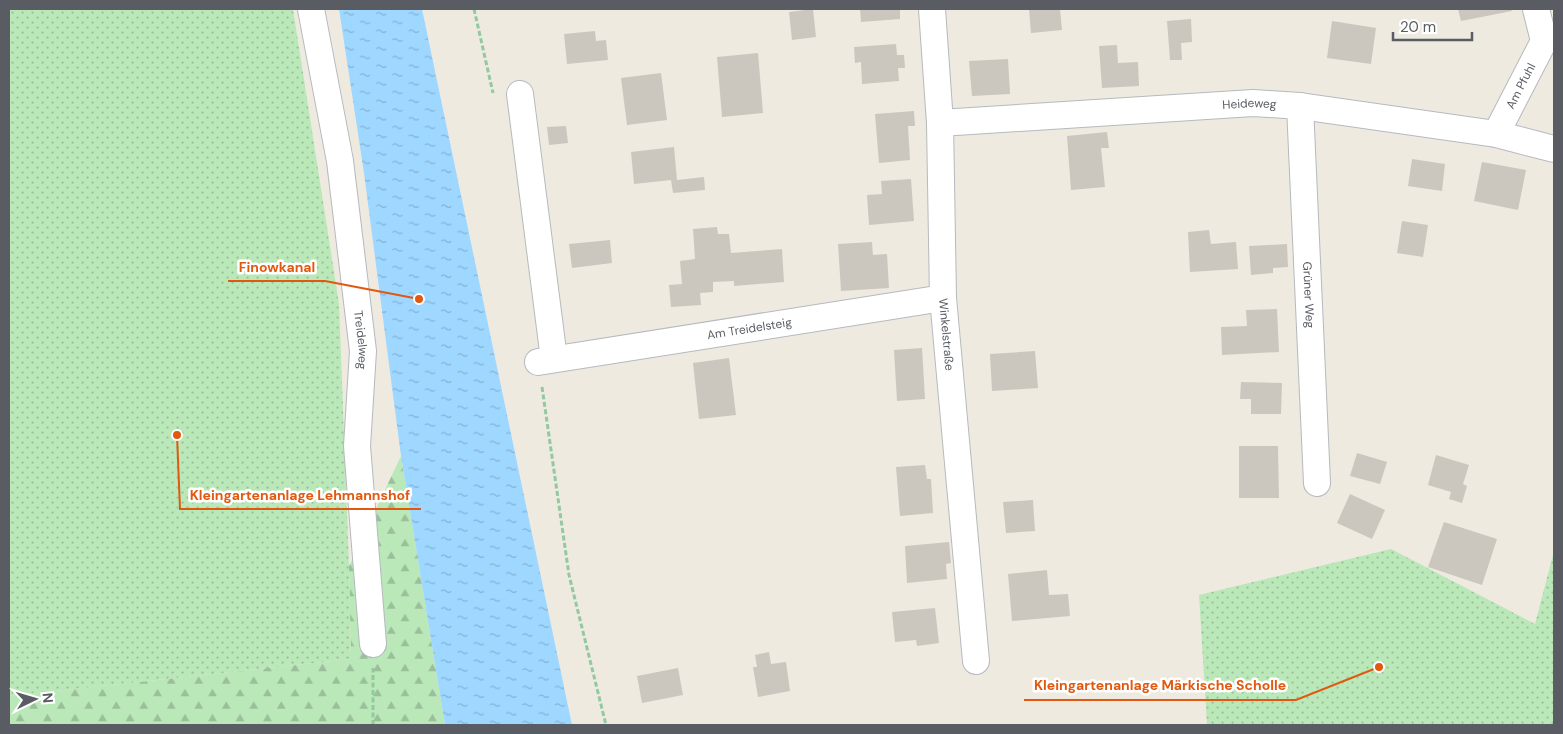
<svg xmlns="http://www.w3.org/2000/svg" width="1563" height="734" viewBox="0 0 1563 734" font-family="'DM Sans',sans-serif">
  <defs>
    <pattern id="forest-firs" width="22" height="20" patternUnits="userSpaceOnUse" patternTransform="scale(1.25)"><rect width="22" height="20" fill="#bae8b9"/><path d="M5 1l3.5 6h-7zM16 11l3.5 6h-7z" fill="#9abf9a"/></pattern>
    <pattern id="park-dots" width="8" height="8" patternUnits="userSpaceOnUse" patternTransform="scale(1.25)"><rect width="8" height="8" fill="#bae8b9"/><path d="M2 2h.1M6 6h.1" fill="none" stroke="#9abf9a" stroke-width="1.8" stroke-linecap="round"/></pattern>
    <pattern id="water-ripples" width="26" height="14" patternUnits="userSpaceOnUse" patternTransform="scale(1.25)"><rect width="26" height="14" fill="#9ed7ff"/><path d="M2 4q2-2 4 0t4 0M15 11q2-2 4 0t4 0" fill="none" stroke="#84b2d2"/></pattern>
  </defs>
  <rect width="100%" height="100%" fill="#eeeae0"/>
  <path fill="url(#forest-firs)" d="M 401,456 L 445,725 L 9,725 L 9,696 L 351,659 L 349,566 Z"/>
  <g fill="url(#park-dots)">
    <path d="M 9,9 L 293,9 L 339,304 L 349,566 L 351,659 L 9,696 Z"/>
    <path d="M 1391,549 L 1535,624 L 1554,551 L 1554,725 L 1207,725 L 1199,595 Z"/>
  </g>
  <path fill="url(#water-ripples)" d="M 339,9 L 422,9 L 572,725 L 445,725 L 401,456 L 364,173 Z"/>
  <g fill="#cbc7bf">
    <path d="M 813,9 L 816,37 L 792,40 L 789,12 Z"/>
    <path d="M 860,9 L 900,9 L 900,19 L 861,22 Z"/>
    <path d="M 1029,9 L 1060,9 L 1062,30 L 1031,33 Z"/>
    <path d="M 1458,9 L 1511,9 L 1512,11 L 1461,21 Z"/>
    <path d="M 1191,19 L 1192,42 L 1181,43 L 1182,60 L 1170,60 L 1167,21 Z"/>
    <path d="M 1332,21 L 1376,28 L 1371,64 L 1327,58 Z"/>
    <path d="M 595,31 L 596,41 L 606,40 L 608,60 L 567,64 L 564,34 Z"/>
    <path d="M 896,44 L 897,55 L 904,55 L 905,68 L 898,68 L 899,81 L 862,84 L 861,62 L 855,63 L 854,47 Z"/>
    <path d="M 1117,45 L 1118,63 L 1138,62 L 1139,86 L 1102,88 L 1099,46 Z"/>
    <path d="M 758,53 L 763,113 L 722,117 L 717,57 Z"/>
    <path d="M 1008,59 L 1010,94 L 972,96 L 969,61 Z"/>
    <path d="M 661,73 L 667,120 L 627,125 L 621,78 Z"/>
    <path d="M 914,111 L 915,126 L 908,126 L 910,160 L 879,163 L 875,114 Z"/>
    <path d="M 566,126 L 568,143 L 549,145 L 547,127 Z"/>
    <path d="M 1107,132 L 1109,148 L 1101,148 L 1105,187 L 1071,190 L 1067,136 Z"/>
    <path d="M 674,147 L 677,180 L 704,177 L 705,190 L 673,193 L 671,180 L 634,184 L 631,152 Z"/>
    <path d="M 1412,159 L 1445,164 L 1442,191 L 1408,186 Z"/>
    <path d="M 1482,162 L 1526,170 L 1518,210 L 1474,201 Z"/>
    <path d="M 911,179 L 914,221 L 869,225 L 867,195 L 882,194 L 881,181 Z"/>
    <path d="M 1402,221 L 1428,225 L 1423,257 L 1397,253 Z"/>
    <path d="M 717,227 L 718,234 L 729,234 L 731,253 L 782,249 L 784,282 L 734,286 L 734,281 L 713,282 L 713,292 L 700,293 L 701,305 L 671,307 L 669,285 L 682,284 L 680,261 L 695,259 L 693,229 Z"/>
    <path d="M 1209,230 L 1211,244 L 1236,242 L 1238,269 L 1190,272 L 1188,232 Z"/>
    <path d="M 610,240 L 612,263 L 572,268 L 569,244 Z"/>
    <path d="M 872,242 L 873,255 L 887,254 L 889,288 L 841,291 L 838,244 Z"/>
    <path d="M 1287,244 L 1288,267 L 1273,268 L 1273,273 L 1251,275 L 1249,246 Z"/>
    <path d="M 1277,309 L 1279,352 L 1222,355 L 1221,327 L 1247,326 L 1246,310 Z"/>
    <path d="M 922,348 L 925,399 L 897,401 L 894,350 Z"/>
    <path d="M 1035,351 L 1038,388 L 992,391 L 990,354 Z"/>
    <path d="M 729,358 L 736,415 L 699,419 L 693,363 Z"/>
    <path d="M 1241,382 L 1282,383 L 1281,414 L 1251,414 L 1251,399 L 1240,399 Z"/>
    <path d="M 1239,446 L 1278,446 L 1279,498 L 1239,498 Z"/>
    <path d="M 1357,453 L 1387,462 L 1380,484 L 1350,476 Z"/>
    <path d="M 1436,455 L 1469,465 L 1463,484 L 1467,486 L 1462,503 L 1449,499 L 1451,492 L 1428,485 Z"/>
    <path d="M 925,465 L 927,479 L 931,479 L 933,513 L 900,516 L 896,467 Z"/>
    <path d="M 1350,494 L 1385,510 L 1372,539 L 1337,523 Z"/>
    <path d="M 1033,500 L 1035,531 L 1006,533 L 1003,502 Z"/>
    <path d="M 1444,522 L 1497,539 L 1482,585 L 1428,567 Z"/>
    <path d="M 949,542 L 951,563 L 946,564 L 947,579 L 907,583 L 905,546 Z"/>
    <path d="M 1047,570 L 1049,595 L 1068,594 L 1070,616 L 1012,621 L 1008,574 Z"/>
    <path d="M 935,608 L 939,643 L 917,646 L 916,640 L 895,642 L 892,612 Z"/>
    <path d="M 769,652 L 771,664 L 786,662 L 790,691 L 758,697 L 753,667 L 757,667 L 755,655 Z"/>
    <path d="M 678,668 L 683,695 L 642,703 L 637,676 Z"/>
  </g>
  <g fill="none" stroke-linecap="round" stroke-linejoin="round">
    <g stroke="#b6b9be" stroke-width="28">
      <g id="minor">
        <path id="s1" d="M 311,9 L 340,161 L 363,351 L 357,446 L 373,644"/>
        <path id="s2" d="M 932,9 L 940,123 L 943,298 L 976,661"/>
        <path d="M 520,94 L 554,359"/>
        <path id="s3" d="M 1300,106 L 1317,483"/>
        <path id="s4" d="M 940,123 L 1253,103 L 1300,106 L 1496,134 L 1554,149"/>
        <path id="s5" d="M 1496,134 L 1544,41 L 1536,9"/>
        <path id="s6" d="M 538,362 L 943,298"/>
      </g>
    </g>
    <g stroke="#92c9a0" stroke-width="3" stroke-dasharray="5 2.5" stroke-linecap="butt">
      <path d="M 474,9 L 493,93"/>
      <path d="M 542,387 L 569,575 L 606,725"/>
      <path d="M 373,725 L 373,668"/>
    </g>
    <use href="#minor" stroke="#fff" stroke-width="26"/>
  </g>
  <g text-anchor="middle" stroke-width="5" stroke-linejoin="round" paint-order="stroke">
    <g font-size="12" fill="#595d63" stroke="#fff">
      <text dy="4" stroke="none"><textPath href="#s5" startOffset="54">Am Pfuhl</textPath></text>
      <text dy="4" stroke="none"><textPath href="#s4" startOffset="310">Heideweg</textPath></text>
      <text dy="4" stroke="none"><textPath href="#s3" startOffset="189">Grüner Weg</textPath></text>
      <text dy="4" stroke="none"><textPath href="#s6" startOffset="214">Am Treidelsteig</textPath></text>
      <text dy="4" stroke="none"><textPath href="#s2" startOffset="326">Winkelstraße</textPath></text>
      <text dy="4" stroke="none"><textPath href="#s1" startOffset="335">Treidelweg</textPath></text>
    </g>
  </g>
  <path fill="none" stroke="#e15910" stroke-width="2" d="M419 299L325 281H228M177 435L180 509H421M1379 667L1296 700H1024"/>
  <g fill="#e15910" stroke="#fff" stroke-width="2">
    <circle cx="419" cy="299" r="5"/>
    <circle cx="177" cy="435" r="5"/>
    <circle cx="1379" cy="667" r="5"/>
  </g>
  <g font-size="14" text-anchor="middle" font-weight="bold" fill="#e15910" stroke="#fff" stroke-width="5" stroke-linejoin="round" paint-order="stroke">
    <text x="277" y="272">Finowkanal</text>
    <text x="300" y="500">Kleingartenanlage Lehmannshof</text>
    <text x="1160" y="690">Kleingartenanlage Märkische Scholle</text>
  </g>
  <rect width="1563" height="734" fill="none" stroke="#595d63" stroke-width="20"/>
  <g transform="translate(35 699) rotate(85)" stroke="#ffffff" stroke-width="4" paint-order="stroke">
  <path d="M0-4L9 19L0 12L-9 19Z" fill="#595d63"/>
  <text y="-8" font-size="14" font-weight="bold" text-anchor="middle" fill="#595d63">N</text>
  </g>
  <path d="M1393 32v8h79v-8" fill="none" stroke="#595d63" stroke-width="2.5"/>
  <text x="1400" y="32" font-size="15" fill="#595d63" stroke="#ffffff" stroke-width="4" paint-order="stroke">20 m</text>
</svg>
